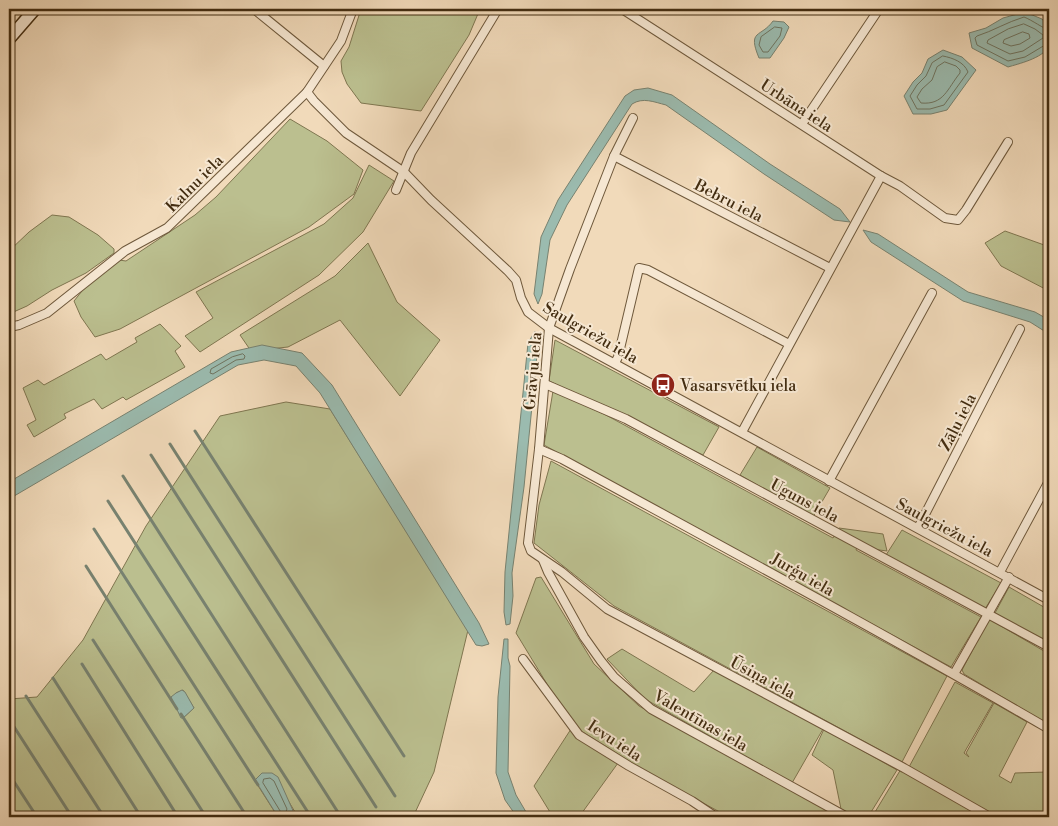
<svg xmlns="http://www.w3.org/2000/svg" width="1058" height="826" viewBox="0 0 1058 826" font-family="'Libre Bodoni',serif">
  <rect width="100%" height="100%" fill="#f1daba"/>
  <filter id="stains"><feTurbulence type="fractalNoise" baseFrequency=".004" numOctaves="4"/><feColorMatrix values="0 0 0 0 .2 0 0 0 0 .09 0 0 0 0 .02 0 0 0 .5 -.17"/></filter>
  <radialGradient id="worn" r=".72"><stop offset=".6" stop-color="#630" stop-opacity="0"/><stop offset="1" stop-color="#630" stop-opacity=".3"/></radialGradient>
  <g fill="#bbbf8f" stroke="#7f7650" fill-rule="evenodd">
    <path d="M 361,9 L 480,9 L 469,35 L 421,111 L 361,103 L 347,84 L 342,72 L 341,61 L 349,47 Z"/>
    <path d="M 290,119 L 327,141 L 363,170 L 354,194 L 309,227 L 120,329 L 95,337 L 81,317 L 74,301 L 90,281 L 119,260 L 126,261 L 195,215 L 216,197 Z"/>
    <path d="M 369,165 L 394,181 L 363,232 L 319,275 L 200,352 L 185,336 L 213,318 L 196,292 L 324,224 L 353,198 Z"/>
    <path d="M 52,215 L 69,217 L 98,235 L 114,249 L 114,253 L 86,273 L 52,290 L 27,306 L 9,314 L 9,251 L 29,232 Z"/>
    <path d="M 1005,231 L 1047,246 L 1049,245 L 1049,291 L 1001,266 L 985,243 Z"/>
    <path d="M 368,243 L 397,302 L 440,340 L 400,396 L 340,320 L 288,347 L 251,351 L 240,335 L 335,276 Z"/>
    <path d="M 160,324 L 181,346 L 175,351 L 185,367 L 126,400 L 123,397 L 102,409 L 94,399 L 64,414 L 66,418 L 34,437 L 27,425 L 36,420 L 23,388 L 38,380 L 44,385 L 101,354 L 106,360 L 137,342 L 135,338 Z"/>
    <path d="M 555,340 L 719,427 L 703,455 L 549,381 Z"/>
    <path d="M 553,391 L 604,414 L 833,538 L 839,528 L 883,534 L 887,551 L 857,547 L 856,550 L 981,617 L 951,667 L 544,445 Z"/>
    <path d="M 286,402 L 330,409 L 468,630 L 434,772 L 413,817 L 285,817 L 295,812 L 286,797 L 255,781 L 278,817 L 9,817 L 9,699 L 37,697 L 83,640 L 146,526 L 220,416 ZM 183,690 L 194,708 L 183,718 L 176,693 Z"/>
    <path d="M 757,447 L 830,488 L 813,517 L 740,475 Z"/>
    <path d="M 551,461 L 947,676 L 902,762 L 614,606 L 534,543 L 539,505 Z"/>
    <path d="M 902,530 L 1001,583 L 985,609 L 886,555 Z"/>
    <path d="M 541,577 L 594,664 L 639,706 L 839,817 L 729,817 L 653,776 L 578,729 L 553,694 L 516,633 L 536,578 Z"/>
    <path d="M 1009,587 L 1049,610 L 1049,644 L 995,613 Z"/>
    <path d="M 989,619 L 1049,654 L 1049,725 L 964,674 L 962,670 Z"/>
    <path d="M 622,649 L 694,692 L 714,670 L 823,729 L 792,783 L 645,699 L 607,659 Z"/>
    <path d="M 955,682 L 993,703 L 964,753 L 969,757 L 966,753 L 994,703 L 1027,722 L 999,776 L 1011,783 L 1015,773 L 1047,772 L 1048,791 L 1045,803 L 1049,805 L 1049,817 L 993,817 L 909,767 Z"/>
    <path d="M 571,729 L 618,763 L 579,817 L 553,817 L 534,786 Z"/>
    <path d="M 824,729 L 897,770 L 868,817 L 856,817 L 841,809 L 833,770 L 812,755 Z"/>
    <path d="M 901,769 L 981,817 L 872,817 Z"/>
  </g>
  <g fill="#9bbbaf" stroke="#788270">
    <path d="M 1025,12 L 1042,19 L 1049,27 C 1049,33 1051,42 1048,47 C 1043,58 1018,64 1008,67 L 972,48 L 969,33 L 986,28 L 1003,18 Z"/>
    <path d="M 773,21 L 784,22 L 789,27 L 784,38 L 770,58 L 759,58 C 747,29 761,38 773,21 Z"/>
    <path d="M 943,50 L 962,57 L 976,70 L 947,110 L 931,114 L 913,114 L 904,96 L 913,82 L 922,73 L 928,59 Z"/>
    <path d="M 648,88 L 672,95 L 770,164 L 840,209 L 850,222 L 834,220 L 764,174 L 666,105 C 654,102 643,97 632,104 L 567,205 L 550,240 L 542,294 L 538,304 L 534,294 L 541,237 L 558,200 L 625,96 L 634,90 Z"/>
    <path d="M 863,230 L 878,234 L 968,292 L 1035,312 L 1049,320 L 1049,334 L 1030,322 L 963,301 L 871,242 Z"/>
    <path d="M 535,331 L 538,345 L 524,487 L 512,573 L 513,596 L 510,624 L 506,625 L 504,612 L 505,572 L 528,343 Z"/>
    <path d="M 262,345 L 302,353 L 332,385 L 479,623 L 489,644 L 482,646 L 476,645 L 320,393 L 296,366 L 264,360 L 238,365 L 9,499 L 9,482 L 231,352 Z"/>
    <path d="M 504,639 L 508,639 L 508,658 L 510,666 L 508,772 L 516,795 L 529,817 L 517,817 L 505,800 L 496,773 L 498,697 Z"/>
    <path d="M 182,690 L 185,692 L 194,708 L 183,718 L 181,718 L 171,697 L 176,693 Z"/>
    <path d="M 262,773 L 272,773 L 278,777 L 295,815 L 278,817 L 255,780 Z"/>
  </g>
  <g fill="none" stroke-linecap="round" stroke-linejoin="round">
    <g stroke="#6f7460" stroke-width="1">
      <path d="M 1024,24 L 1035,29 L 1043,35 L 1043,38 L 1023,51 L 1010,54 L 987,43 L 988,40 L 1008,29 Z"/>
      <path d="M 775,27 L 782,28 L 780,36 L 768,52 L 763,52 L 759,45 L 761,37 Z"/>
      <path d="M 1049,30 C 1044,29 1032,20 1024,17 C 1007,22 993,31 977,36 L 975,38 L 977,45 L 1008,61 L 1025,57 L 1045,45 L 1049,44"/>
      <path d="M 1023,32 L 1029,34 L 1030,38 L 1020,44 L 1011,46 L 1003,43 L 1004,40 Z"/>
      <path d="M 943,56 C 953,58 964,62 968,72 L 944,105 L 930,109 L 917,109 L 910,96 L 917,85 L 926,76 L 932,63 Z"/>
      <path d="M 945,62 L 956,66 L 960,70 L 960,73 C 947,89 944,105 921,103 L 917,97 L 922,89 L 932,80 L 937,67 Z"/>
      <path d="M 243,354 L 245,356 L 244,359 L 236,360 L 213,374 L 210,373 L 211,369 L 232,357 Z"/>
      <path d="M 264,779 L 270,778 L 274,781 L 287,809 L 285,814 L 282,814 L 263,783 Z"/>
    </g>
    <g stroke="#788270" stroke-width="3">
      <path d="M 195,431 L 404,756"/>
      <path d="M 170,444 L 395,796"/>
      <path d="M 151,455 L 376,807"/>
      <path d="M 123,476 L 341,817"/>
      <path d="M 108,501 L 311,817"/>
      <path d="M 94,529 L 258,785"/>
      <path d="M 86,566 L 177,709"/>
      <path d="M 93,640 L 206,817"/>
      <path d="M 82,664 L 178,817"/>
      <path d="M 53,678 L 141,817"/>
      <path d="M 26,696 L 104,817"/>
      <path d="M 181,714 L 247,817"/>
      <path d="M 9,719 L 72,817"/>
      <path d="M 9,774 L 37,817"/>
    </g>
    <g stroke="#6e583b" stroke-width="10">
      <g id="minor">
        <path d="M 254,9 L 324,66"/>
        <path d="M 622,9 L 881,176 L 900,186 L 945,218 L 958,220 L 966,210 L 1008,142"/>
        <path d="M 307,92 L 314,101 L 346,133 L 404,172 L 431,200 L 508,271 L 516,280 L 521,298 L 528,312 L 549,328 L 1049,600"/>
        <path d="M 633,118 L 614,156 L 570,269 L 549,328 L 539,449 L 528,543 L 531,551 L 562,572 L 607,609 L 904,768 L 990,817"/>
        <path d="M 802,124 L 879,9"/>
        <path d="M 614,156 L 830,268"/>
        <path d="M 396,190 L 411,153 L 498,9"/>
        <path d="M 9,327 L 19,325 L 47,313 L 125,251 L 167,228 L 307,92 L 341,41 L 353,9"/>
        <path d="M 615,363 L 618,357 L 639,268 L 648,270 L 789,344"/>
        <path d="M 545,384 L 626,419 L 1049,647"/>
        <path d="M 742,432 L 881,176"/>
        <path d="M 539,449 L 562,459 C 725,548 889,636 1049,729"/>
        <path d="M 829,481 L 932,293"/>
        <path d="M 918,528 L 1020,329"/>
        <path d="M 543,560 L 548,572 L 584,637 L 601,661 L 614,677 L 651,709 L 847,817"/>
        <path d="M 1000,572 L 1049,481"/>
        <path d="M 523,659 L 579,735 L 629,766 L 692,801 L 716,817"/>
        <path d="M 954,674 L 1009,577"/>
      </g>
    </g>
    <g stroke="#432d11" stroke-width="14">
      <path id="secondary" d="M 9,39 L 35,9"/>
    </g>
    <use href="#minor" stroke="#f6e7d2" stroke-width="8"/>
    <use href="#secondary" stroke="#f6e7d2" stroke-width="11"/>
  </g>
  <defs>
    <g id="bus-disc" transform="scale(1.25)"><circle r="9.5" fill="#8f2418" stroke="#f6e7d2"/><path d="M-5-6H5V4H4V6H2V4H-2V6H-4V4H-5ZM-3.5-4V0h7V-4ZM-3.5 1.2v1.5H-2V1.2ZM2 1.2v1.5H3.5V1.2Z" fill="#fff"/></g>
  </defs>
  <g fill-rule="evenodd">
    <use href="#bus-disc" x="663" y="385"/>
  </g>
  <g text-anchor="middle" stroke-width="4" stroke-linejoin="round" paint-order="stroke">
    <g font-size="16" fill="#432d11" stroke="#f6e7d2">
      <text transform="translate(797 105) rotate(33)" y="6">Urbāna iela</text>
      <text transform="translate(194 183) rotate(-45)" y="6">Kalnu iela</text>
      <text transform="translate(729 200) rotate(27)" y="6">Bebru iela</text>
      <text transform="translate(591 332) rotate(30)" y="6">Saulgriežu iela</text>
      <text transform="translate(532 371) rotate(-85)" y="6">Grāvju iela</text>
      <text transform="translate(957 422) rotate(-63)" y="6">Zāļu iela</text>
      <text transform="translate(805 500) rotate(28)" y="6">Uguns iela</text>
      <text transform="translate(945 527) rotate(28)" y="6">Saulgriežu iela</text>
      <text transform="translate(803 574) rotate(30)" y="6">Jurģu iela</text>
      <text transform="translate(763 677) rotate(28)" y="6">Ūsiņa iela</text>
      <text transform="translate(701 720) rotate(30)" y="6">Valentīnas iela</text>
      <text transform="translate(615 740) rotate(33)" y="6">Ievu iela</text>
    </g>
    <g font-size="16" fill="#432d11" stroke="#f6e7d2" text-anchor="start">
      <text x="680" y="391">Vasarsvētku iela</text>
    </g>
  </g>
  <rect width="1058" height="826" fill="none" stroke="#f1daba" stroke-width="30"/>
  <rect x="10" y="10" width="1038" height="806" fill="none" stroke="#432d11" stroke-width="2.5"/>
  <rect x="15" y="15" width="1028" height="796" fill="none" stroke="#432d11"/>
  <rect width="100%" height="100%" filter="url(#stains)"/>
  <rect width="100%" height="100%" fill="url(#worn)"/>
</svg>
